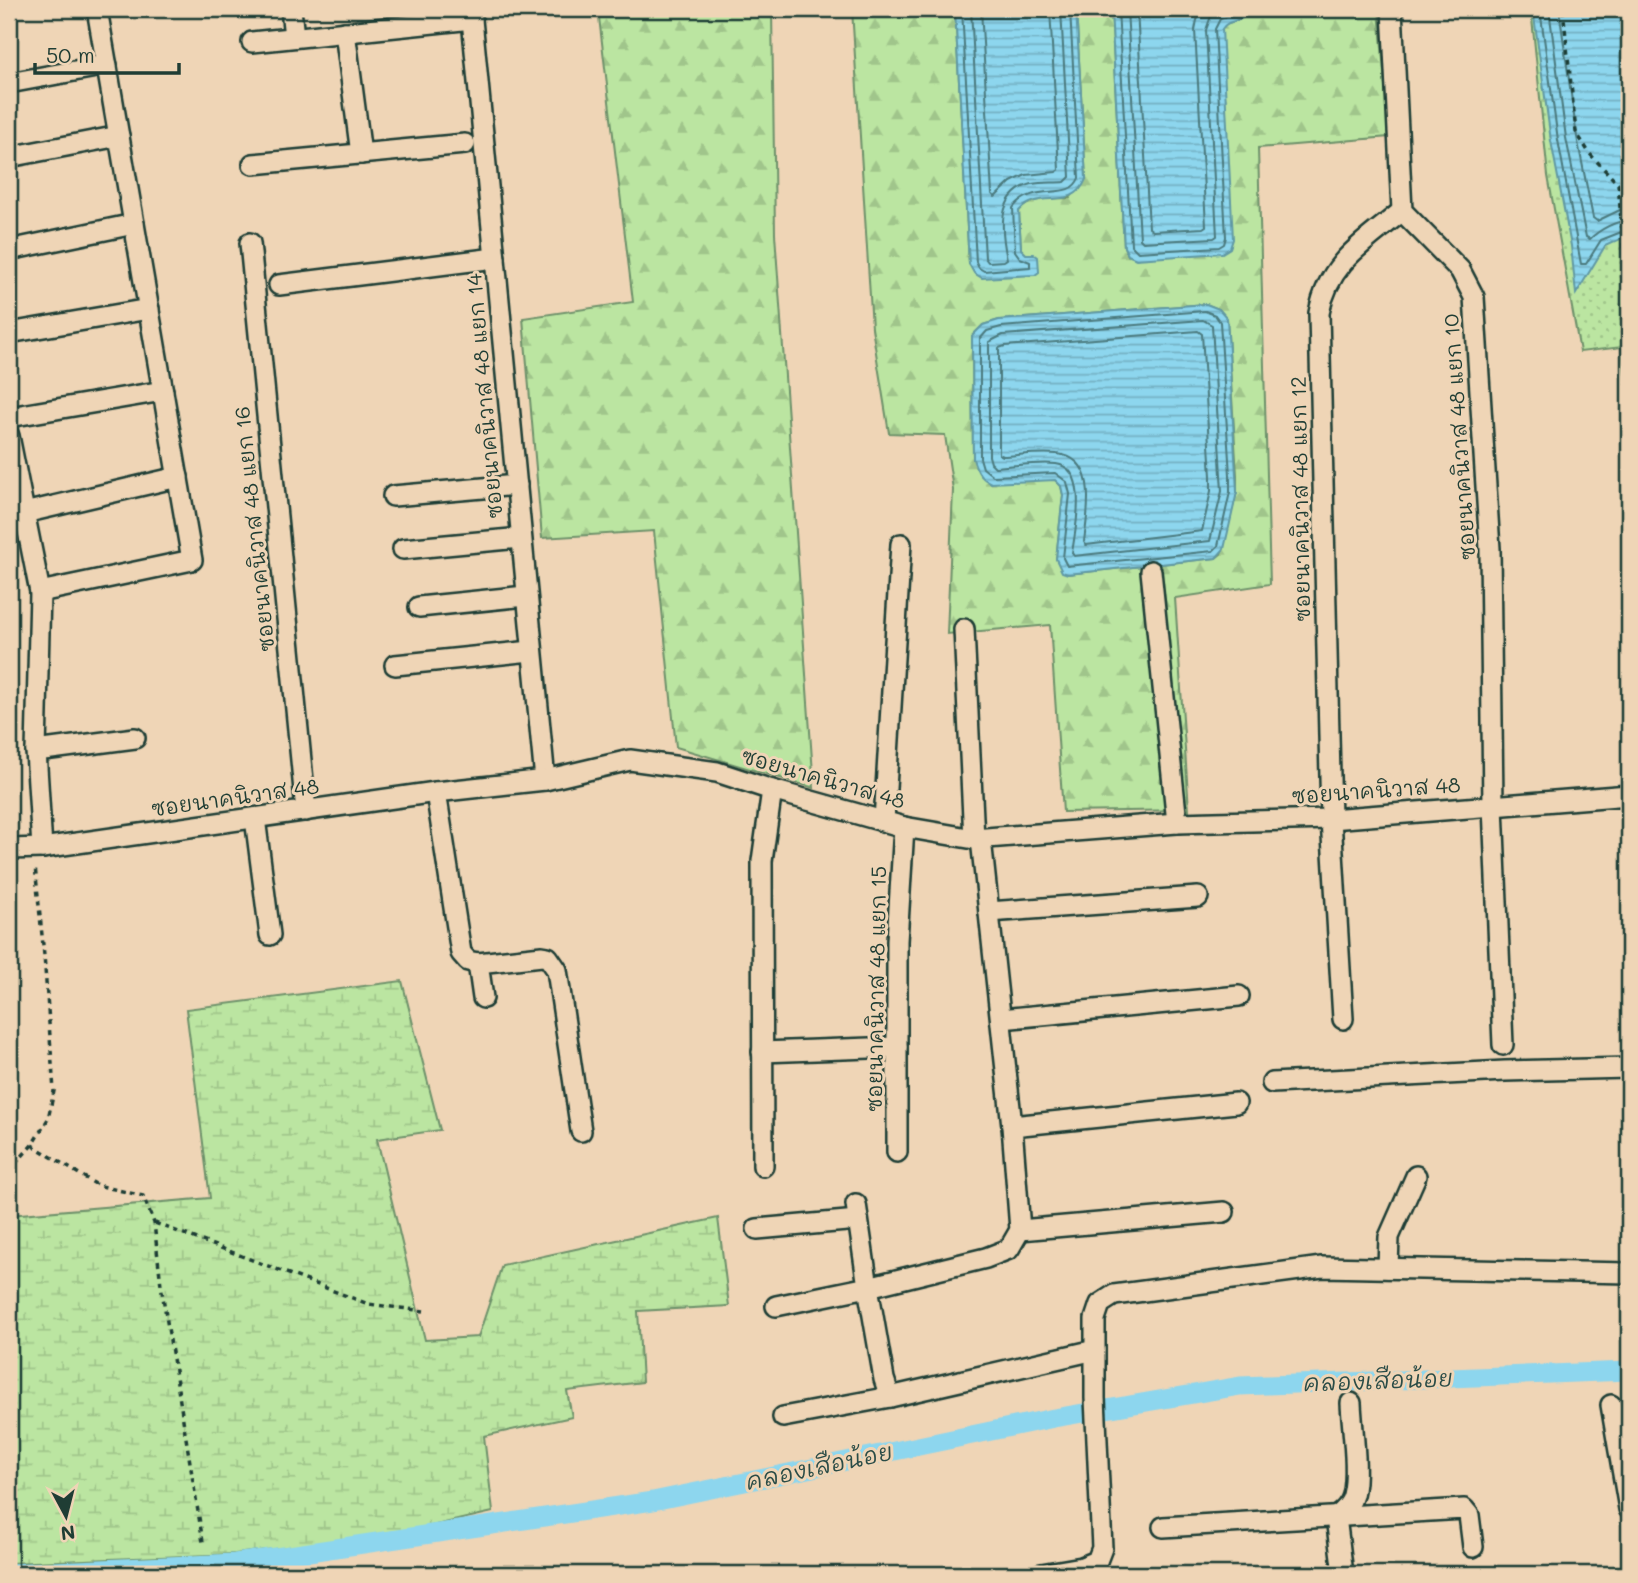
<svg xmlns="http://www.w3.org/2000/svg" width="1638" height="1583" viewBox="0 0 1638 1583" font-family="Mali,'Playpen Sans Thai',sans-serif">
  <defs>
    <pattern id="grass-dots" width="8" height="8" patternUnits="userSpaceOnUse" patternTransform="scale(1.75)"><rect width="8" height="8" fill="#bbe5a1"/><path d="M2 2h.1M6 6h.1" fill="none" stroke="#a0c58b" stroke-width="1.8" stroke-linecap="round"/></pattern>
    <pattern id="forest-firs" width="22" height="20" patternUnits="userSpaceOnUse" patternTransform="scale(1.75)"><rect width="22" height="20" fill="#bbe5a1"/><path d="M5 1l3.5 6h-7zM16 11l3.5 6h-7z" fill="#a0c58b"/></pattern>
    <pattern id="wetland-marsh" width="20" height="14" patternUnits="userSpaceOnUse" patternTransform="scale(1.75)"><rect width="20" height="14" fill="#bbe5a1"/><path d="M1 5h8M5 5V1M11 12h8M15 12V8" fill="none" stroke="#a0c58b"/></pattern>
    <pattern id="water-rules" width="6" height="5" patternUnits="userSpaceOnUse" patternTransform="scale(1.75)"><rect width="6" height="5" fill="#8dd6ee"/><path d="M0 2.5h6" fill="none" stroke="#73afc2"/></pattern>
  </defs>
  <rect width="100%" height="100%" fill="#efd5b6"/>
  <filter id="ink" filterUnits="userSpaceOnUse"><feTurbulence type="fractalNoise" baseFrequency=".0143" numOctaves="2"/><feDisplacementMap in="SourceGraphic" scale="14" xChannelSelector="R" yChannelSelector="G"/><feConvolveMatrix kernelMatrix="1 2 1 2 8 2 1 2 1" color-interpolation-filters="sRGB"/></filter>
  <g filter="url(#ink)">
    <path fill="url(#grass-dots)" stroke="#6d916a" stroke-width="2" d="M 1531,9 L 1629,9 L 1629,384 L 1626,384 L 1622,347 L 1580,352 L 1548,176 Z"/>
    <g fill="url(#forest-firs)" stroke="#6d916a" stroke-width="2" fill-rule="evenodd">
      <path d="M 598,9 L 772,9 L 775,234 L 814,788 L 676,747 L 654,531 L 542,538 L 523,318 L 633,302 Z"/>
      <path d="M 852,9 L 955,9 L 969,264 L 1034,254 L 1026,254 L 1021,249 L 1019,211 C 1032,196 1052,199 1070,198 L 1086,179 L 1076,9 L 1111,9 L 1124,247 L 1128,255 L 1224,25 C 1234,19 1244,23 1248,9 L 1379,9 L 1389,137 L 1258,148 L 1270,584 L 1175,598 L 1189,810 L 1063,812 L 1050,625 L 947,634 L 953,490 L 945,435 L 889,433 L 872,328 ZM 1206,304 L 1219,309 L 1227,319 L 1237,475 L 1237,492 L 1221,554 L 1216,558 L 1068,574 L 1056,559 L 1063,495 L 1061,486 L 1055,480 L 973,459 L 972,336 L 983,325 L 999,320 Z"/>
    </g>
    <path fill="url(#wetland-marsh)" stroke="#6d916a" stroke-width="2" d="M 402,981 L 440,1130 L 377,1139 L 425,1340 L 478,1337 L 502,1265 L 718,1218 L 729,1306 L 638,1311 L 642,1382 L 567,1391 L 572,1417 L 484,1436 L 493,1512 L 400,1533 L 235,1554 L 9,1563 L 9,1215 L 210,1198 L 186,1009 Z"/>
    <g fill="url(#water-rules)" stroke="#6199a4" stroke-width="2">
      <path d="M 955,9 L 1076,9 L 1086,179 C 1073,213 1040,187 1019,211 L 1021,249 L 1026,254 L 1034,254 L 1038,257 L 1039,272 L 1035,275 L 982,278 L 974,273 L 969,264 Z"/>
      <path d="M 1111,9 L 1248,9 C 1244,25 1229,17 1222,29 L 1233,239 L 1230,248 L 1222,253 L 1136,259 L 1128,255 L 1124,247 Z"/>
      <path d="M 1533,9 L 1629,9 L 1629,235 L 1605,246 L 1576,294 L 1571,246 L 1551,141 Z"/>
      <path d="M 1206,304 L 1219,309 L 1227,318 L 1237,492 L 1224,549 L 1216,558 L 1068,574 L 1062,572 L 1056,559 L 1063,495 L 1061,486 L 1055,480 L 991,483 C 980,478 977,471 973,459 L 972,336 L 983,325 L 999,320 Z"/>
    </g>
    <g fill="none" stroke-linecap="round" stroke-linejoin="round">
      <g stroke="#4b7a7e" stroke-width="2">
        <path d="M 962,9 L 976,262 L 979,268 L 984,271 L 1030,267 L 1030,262 L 1020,258 L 1015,251 L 1013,208 C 1035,180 1069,203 1079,178 L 1070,9"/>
        <path d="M 971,9 L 985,258 L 988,262 L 1004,261 L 1007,259 C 1001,231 996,193 1032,184 C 1042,182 1054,183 1065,182 L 1070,177 L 1061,9"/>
        <path d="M 981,9 L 992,194 L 995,197 L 1011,182 L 1026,175 L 1056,172 L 1059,170 L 1050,9"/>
        <path d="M 1118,9 L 1131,245 L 1138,252 L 1219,247 L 1224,244 L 1226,237 L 1215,29 L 1220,19 L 1238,14 L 1241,9"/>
        <path d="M 1127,9 L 1140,239 L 1143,242 L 1214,238 L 1217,236 L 1206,30 L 1211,16 L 1220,9"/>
        <path d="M 1137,9 L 1149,228 L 1153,231 L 1203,228 L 1206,226 L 1195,30 L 1197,20 L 1203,9"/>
        <path d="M 1540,9 L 1558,140 L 1581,264 L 1586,264 L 1601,240 L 1629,229"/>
        <path d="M 1549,9 L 1566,138 L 1586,237 L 1590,239 C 1600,229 1616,221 1629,220"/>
        <path d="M 1559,9 L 1577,137 L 1593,218 L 1597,221 L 1620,210 L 1629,210"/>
        <path d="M 1205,311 L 1215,315 L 1220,322 L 1230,475 L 1230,492 L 1218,546 L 1213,551 L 1067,566 L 1063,558 L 1070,494 L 1067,482 L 1055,473 L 993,476 L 983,468 L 980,458 L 980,339 L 987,331 L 1001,327 Z"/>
        <path d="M 1203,320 L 1212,325 L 1221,475 L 1222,491 L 1210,541 L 1074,556 L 1072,553 C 1075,531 1090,468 1056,464 C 1037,462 1015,466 995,467 L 991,463 L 989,456 L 989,342 L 1003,335 Z"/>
        <path d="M 1198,331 L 1202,334 L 1211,476 L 1211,491 L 1202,531 L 1086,545 L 1084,542 C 1087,514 1100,458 1057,454 C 1040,452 1020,455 1003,456 L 999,454 L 999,348 L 1005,346 Z"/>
      </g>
      <path stroke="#8dd6ee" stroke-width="19" d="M 9,1573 L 235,1563 L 653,1501 L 1054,1418 L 1240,1386 L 1629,1371"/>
      <g stroke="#1f3d34" stroke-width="24">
        <g id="minor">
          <path d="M 291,9 L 294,37"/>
          <path d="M 471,9 L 545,780"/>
          <path d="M 1392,9 L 1402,211 L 1460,270 L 1474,297 L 1490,549 L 1493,806 L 1503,1045"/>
          <path d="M 345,32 L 361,154"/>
          <path d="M 252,42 L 472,19"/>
          <path d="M 9,83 L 107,65"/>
          <path d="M 9,157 L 119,136"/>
          <path d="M 253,164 L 465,144"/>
          <path d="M 250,243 L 306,811"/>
          <path d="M 9,250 L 134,224"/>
          <path d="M 279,285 L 495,258"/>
          <path d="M 9,333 L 149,309"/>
          <path d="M 9,417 L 163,391"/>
          <path d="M 9,436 L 40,592 L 36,751 L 42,848"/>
          <path d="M 393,496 L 517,485"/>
          <path d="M 24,513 L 178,477"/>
          <path d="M 403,549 L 521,538"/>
          <path d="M 1151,571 L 1177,823"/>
          <path d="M 40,592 L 192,560 L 97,9"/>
          <path d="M 419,607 L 526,596"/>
          <path d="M 964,629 L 974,839"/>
          <path d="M 395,665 L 531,651"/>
          <path d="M 36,751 L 135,738"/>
          <path d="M 436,792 L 461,953 L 468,961 L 478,963 L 542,956 L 548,957 L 557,970 L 581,1131"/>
          <path d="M 255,818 L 270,935"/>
          <path d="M 884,821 L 901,544"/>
          <path d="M 9,849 L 42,848 L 436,792 L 545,780 L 630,760 L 717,772 L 772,790 L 904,827 L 974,839 L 1177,823 L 1331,819 L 1629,795"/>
          <path d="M 989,912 L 1198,897"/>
          <path d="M 478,963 L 483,998"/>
          <path d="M 1001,1019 L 1239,996"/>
          <path d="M 1343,1019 L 1331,819 L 1319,313 C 1328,262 1365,242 1402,211"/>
          <path d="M 762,1052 L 897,1047"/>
          <path d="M 1272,1083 L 1505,1071 L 1629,1068"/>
          <path d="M 1012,1126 L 1236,1103"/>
          <path d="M 897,1152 L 897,941 L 904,827"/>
          <path d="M 763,1166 L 762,861 L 772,790"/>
          <path d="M 757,1229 L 858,1220"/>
          <path d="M 1020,1230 L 1224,1212"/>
          <path d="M 1388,1268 L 1389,1237 L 1416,1176"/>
          <path d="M 776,1306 L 868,1287 L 856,1204"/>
          <path d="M 890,1397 L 884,1379 L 868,1287 L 986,1258 L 1009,1249 L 1020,1230 L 1012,1126 L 981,839"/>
          <path d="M 1611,1405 L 1629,1509"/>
          <path d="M 783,1417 L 890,1397 L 1095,1350"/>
          <path d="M 1336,1517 C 1344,1511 1351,1504 1353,1495 C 1359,1472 1352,1428 1351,1403"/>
          <path d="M 1336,1517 L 1343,1574"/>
          <path d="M 1163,1527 L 1464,1509 L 1469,1515 L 1473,1547"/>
          <path d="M 1041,1574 L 1082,1567 L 1097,1561 L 1102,1548 L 1095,1398 L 1095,1319 L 1100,1304 L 1114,1295 L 1322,1267 L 1629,1273"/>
        </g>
      </g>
      <g stroke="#1f3d34" stroke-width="3.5" stroke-dasharray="5 5" stroke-linecap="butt">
        <path d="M 1563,9 L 1576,132 L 1590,154 L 1618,184 L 1624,254"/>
        <path d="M 32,1145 L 97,1185 L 143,1196 L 154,1223 L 161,1285 L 203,1542"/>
        <path d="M 9,1171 L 32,1145 L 48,1119 L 54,1091 L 44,955 L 35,866"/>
        <path d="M 155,1223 L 368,1304 L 424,1311"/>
      </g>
      <use href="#minor" stroke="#efd5b6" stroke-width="19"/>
    </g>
  </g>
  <g text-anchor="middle" stroke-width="6" stroke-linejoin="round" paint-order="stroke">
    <g font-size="21" fill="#1f3d34" stroke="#efd5b6">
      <text transform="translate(485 396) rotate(-95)" y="7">ซอยนาคนิวาส 48 แยก 14</text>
      <text transform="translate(1460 437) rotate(-94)" y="7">ซอยนาคนิวาส 48 แยก 10</text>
      <text transform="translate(1301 499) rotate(-91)" y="7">ซอยนาคนิวาส 48 แยก 12</text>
      <text transform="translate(255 529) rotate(-96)" y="7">ซอยนาคนิวาส 48 แยก 16</text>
      <text transform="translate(823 779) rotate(16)" y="7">ซอยนาคนิวาส 48</text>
      <text transform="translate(1376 791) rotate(-4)" y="7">ซอยนาคนิวาส 48</text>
      <text transform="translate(235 798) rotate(-8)" y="7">ซอยนาคนิวาส 48</text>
      <text transform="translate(877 989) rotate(-89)" y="7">ซอยนาคนิวาส 48 แยก 15</text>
    </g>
    <g font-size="23" font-style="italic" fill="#2a4c47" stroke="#efd5b6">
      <text transform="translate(1378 1381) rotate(-2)" y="8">คลองเสือน้อย</text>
      <text transform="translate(819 1467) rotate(-12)" y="8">คลองเสือน้อย</text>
    </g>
  </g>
  <rect width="1638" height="1583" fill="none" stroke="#efd5b6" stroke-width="35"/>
  <rect x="18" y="18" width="1603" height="1548" fill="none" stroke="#1f3d34" stroke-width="2.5" filter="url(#ink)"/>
  <g transform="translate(66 1516) rotate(173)" stroke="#efd5b6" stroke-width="5" paint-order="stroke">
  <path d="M0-5L12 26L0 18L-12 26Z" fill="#1f3d34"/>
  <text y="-10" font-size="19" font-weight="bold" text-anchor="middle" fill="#1f3d34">N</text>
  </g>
  <path d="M35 63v10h144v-10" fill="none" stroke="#1f3d34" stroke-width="3.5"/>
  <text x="46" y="63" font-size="21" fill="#1f3d34" stroke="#efd5b6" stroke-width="5" paint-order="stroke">50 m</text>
</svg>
